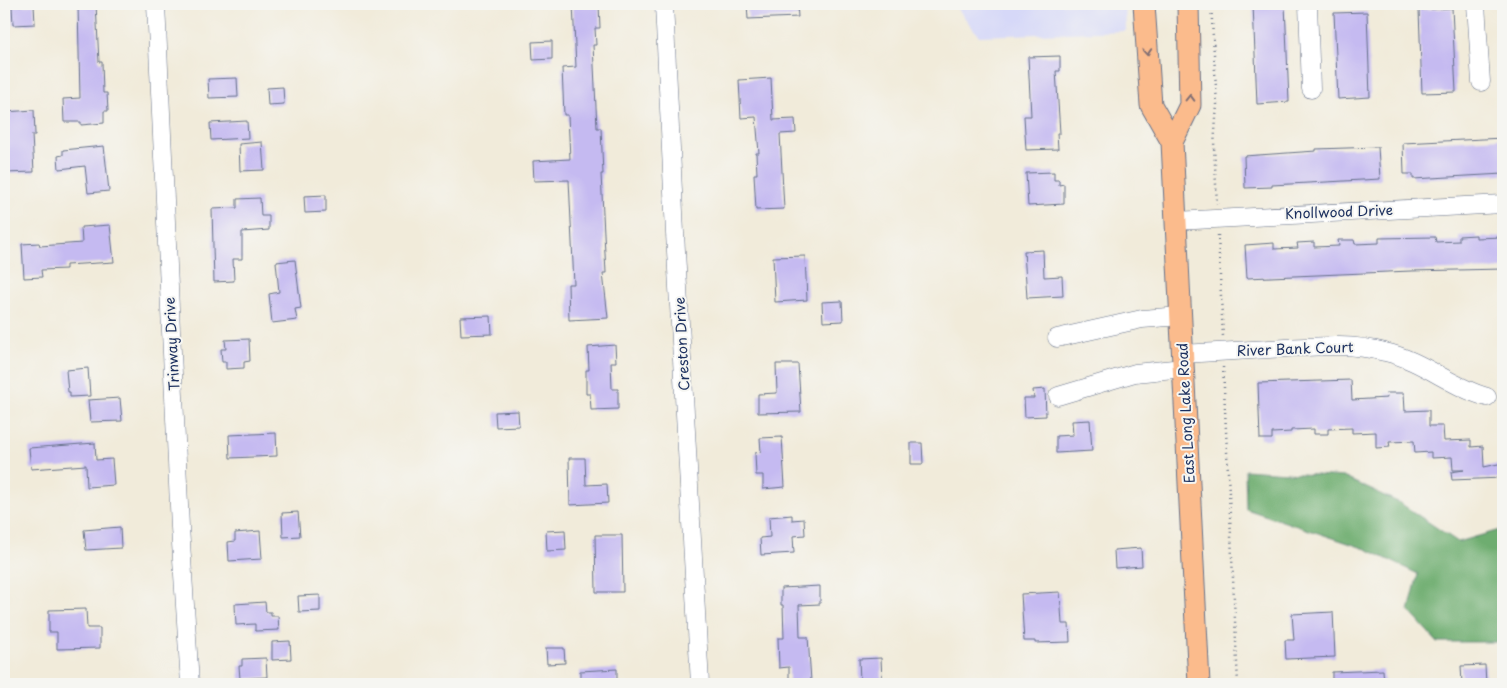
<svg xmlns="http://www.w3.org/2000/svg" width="1507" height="688" viewBox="0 0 1507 688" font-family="'Playpen Sans',sans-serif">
  <rect width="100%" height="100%" fill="#f6f6f2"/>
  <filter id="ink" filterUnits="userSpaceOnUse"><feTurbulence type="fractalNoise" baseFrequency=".02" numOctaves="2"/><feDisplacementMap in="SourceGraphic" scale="10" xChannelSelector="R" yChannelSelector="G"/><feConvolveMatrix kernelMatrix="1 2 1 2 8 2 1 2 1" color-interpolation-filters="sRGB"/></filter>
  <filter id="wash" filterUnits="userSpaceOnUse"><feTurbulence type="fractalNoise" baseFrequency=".0096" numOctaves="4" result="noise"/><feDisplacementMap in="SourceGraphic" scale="20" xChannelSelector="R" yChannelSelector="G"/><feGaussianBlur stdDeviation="1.12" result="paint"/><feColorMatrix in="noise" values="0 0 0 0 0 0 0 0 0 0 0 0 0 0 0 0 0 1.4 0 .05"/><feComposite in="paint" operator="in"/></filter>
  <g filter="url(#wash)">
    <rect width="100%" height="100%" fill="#f1ebda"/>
    <path fill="#d6d8f8" d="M 954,4 L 1125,4 L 1126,31 L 979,36 Z"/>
    <path fill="#6ead70" stroke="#446e67" d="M 1245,470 L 1343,477 L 1400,503 L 1458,542 L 1503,529 L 1503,642 L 1437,642 L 1409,611 L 1418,574 L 1366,549 L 1246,509 Z"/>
    <g id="blocks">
      <g fill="#c5baf1">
        <path d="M 96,4 L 99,62 L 102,62 L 103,93 L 107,93 L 108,111 L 104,111 L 104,123 L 81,125 L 81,122 L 64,122 L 63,99 L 80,98 L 78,5 Z"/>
        <path d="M 573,4 L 599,4 L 600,28 L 595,28 L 596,45 L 593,45 L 597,128 L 601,128 L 603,174 L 601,174 L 606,273 L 603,273 L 608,318 L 569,320 L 568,284 L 574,284 L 569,180 L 534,181 L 533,161 L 570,159 L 568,115 L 564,115 L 562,68 L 576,67 Z"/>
        <path d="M 747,4 L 797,4 L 798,17 L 748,19 Z"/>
        <path d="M 1253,4 L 1285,4 L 1289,102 L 1257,104 Z"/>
        <path d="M 34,5 L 35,24 L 13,25 L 12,6 Z"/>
        <path d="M 1452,8 L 1456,92 L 1422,93 L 1419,10 Z"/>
        <path d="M 1367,12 L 1370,97 L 1338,99 L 1334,13 Z"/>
        <path d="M 552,41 L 552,59 L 533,60 L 532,42 Z"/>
        <path d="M 1060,56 L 1060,71 L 1056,71 L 1060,133 L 1057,133 L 1058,149 L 1026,150 L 1024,116 L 1031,116 L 1028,57 Z"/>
        <path d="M 237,78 L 238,97 L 209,98 L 208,79 Z"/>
        <path d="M 771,78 L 773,120 L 795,119 L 796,133 L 780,134 L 784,209 L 756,210 L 754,174 L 757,174 L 756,153 L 759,153 L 756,117 L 741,118 L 739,80 Z"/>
        <path d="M 283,87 L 284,104 L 268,105 L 267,88 Z"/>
        <path d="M 34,110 L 35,135 L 32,135 L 34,172 L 4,173 L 4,151 L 7,150 L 5,112 Z"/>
        <path d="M 247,121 L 248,138 L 211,140 L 210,123 Z"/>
        <path d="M 1503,138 L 1503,174 L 1413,179 L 1413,174 L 1404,174 L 1403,143 Z"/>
        <path d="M 262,142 L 264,170 L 240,171 L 239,144 Z"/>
        <path d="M 104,146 L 109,191 L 88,193 L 85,166 L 59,169 L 58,156 L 63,155 L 63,150 Z"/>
        <path d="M 1378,147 L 1380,179 L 1272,185 L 1272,187 L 1245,188 L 1244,156 L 1316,151 L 1316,149 Z"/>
        <path d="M 1054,172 L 1054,180 L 1059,180 L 1059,185 L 1064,184 L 1064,204 L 1028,206 L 1026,173 Z"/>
        <path d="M 326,195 L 326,212 L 305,213 L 304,196 Z"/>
        <path d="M 260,198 L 261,216 L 269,216 L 269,230 L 242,232 L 242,259 L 233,259 L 234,281 L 214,282 L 212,209 L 237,208 L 237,199 Z"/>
        <path d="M 110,225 L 114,262 L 66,265 L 66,269 L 41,270 L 42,277 L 24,278 L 22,244 L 39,243 L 40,246 L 82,243 L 81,227 Z"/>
        <path d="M 1476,235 L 1476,238 L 1503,237 L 1503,269 L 1411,271 L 1247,278 L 1245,245 L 1274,243 L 1274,249 L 1298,248 L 1297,243 L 1314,242 L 1314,247 L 1339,246 L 1338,240 L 1354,240 L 1355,244 L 1379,243 L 1379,238 L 1435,237 L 1436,242 L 1459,241 L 1459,236 Z"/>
        <path d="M 1043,250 L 1044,277 L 1062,276 L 1063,296 L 1027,298 L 1024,251 Z"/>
        <path d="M 805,256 L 807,300 L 775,302 L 773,257 Z"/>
        <path d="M 295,260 L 301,308 L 295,309 L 297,320 L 272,323 L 269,294 L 279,292 L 276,262 Z"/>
        <path d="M 842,301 L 843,321 L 823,322 L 822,302 Z"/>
        <path d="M 491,316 L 492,334 L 461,335 L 460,317 Z"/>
        <path d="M 249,339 L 250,361 L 244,362 L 244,368 L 226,369 L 226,362 L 222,362 L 221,349 L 226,349 L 225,340 Z"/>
        <path d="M 615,345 L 616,362 L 611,362 L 612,389 L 618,389 L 618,409 L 591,410 L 590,394 L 586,394 L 586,370 L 589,370 L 588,347 Z"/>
        <path d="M 776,364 L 798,364 L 801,412 L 758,413 L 758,394 L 777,393 Z"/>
        <path d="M 88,368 L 90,396 L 70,397 L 70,392 L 68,392 L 66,370 Z"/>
        <path d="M 1351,380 L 1352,400 L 1387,398 L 1386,393 L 1404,393 L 1405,411 L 1429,410 L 1429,426 L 1443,426 L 1444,441 L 1471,440 L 1471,447 L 1483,446 L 1484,467 L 1503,463 L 1503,478 L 1452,480 L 1451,472 L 1464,470 L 1453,470 L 1452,457 L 1431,458 L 1431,452 L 1415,453 L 1414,441 L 1389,442 L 1390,447 L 1376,448 L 1376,432 L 1352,433 L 1352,428 L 1328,429 L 1328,434 L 1314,434 L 1314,429 L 1291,430 L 1291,432 L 1272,433 L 1272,439 L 1260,439 L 1258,383 Z"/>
        <path d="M 1045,389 L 1046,416 L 1025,417 L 1024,398 L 1034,398 L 1033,390 Z"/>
        <path d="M 120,398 L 122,421 L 90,422 L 88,400 Z"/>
        <path d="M 518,411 L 519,426 L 496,427 L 495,412 Z"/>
        <path d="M 1090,420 L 1092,451 L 1056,453 L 1056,436 L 1073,435 L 1072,421 Z"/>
        <path d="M 276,433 L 277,456 L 230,458 L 229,435 Z"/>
        <path d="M 782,437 L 785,487 L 763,489 L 763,475 L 756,475 L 755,453 L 761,452 L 760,438 Z"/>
        <path d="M 95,443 L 96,460 L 112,459 L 114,485 L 87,487 L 86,465 L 31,469 L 29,448 Z"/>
        <path d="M 911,443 L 922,443 L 923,464 L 911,464 Z"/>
        <path d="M 569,458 L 585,458 L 586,485 L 607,484 L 608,503 L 570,505 Z"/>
        <path d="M 298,512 L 300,536 L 283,537 L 282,513 Z"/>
        <path d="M 792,515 L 792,520 L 804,519 L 805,535 L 793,536 L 794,553 L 761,555 L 760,538 L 770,537 L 769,517 Z"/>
        <path d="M 120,527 L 121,548 L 86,550 L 84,530 Z"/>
        <path d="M 565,530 L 566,550 L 547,551 L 546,531 Z"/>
        <path d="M 260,531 L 262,559 L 229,561 L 228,542 L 235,541 L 235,533 Z"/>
        <path d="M 595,535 L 622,535 L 623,592 L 596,592 Z"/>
        <path d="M 1141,548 L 1142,566 L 1115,568 L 1114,550 Z"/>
        <path d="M 820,586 L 820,604 L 799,605 L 800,637 L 808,637 L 811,681 L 789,683 L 789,667 L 779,668 L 778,638 L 784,638 L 783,605 L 781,605 L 781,588 Z"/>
        <path d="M 1060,592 L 1062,624 L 1069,624 L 1070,642 L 1035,643 L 1035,641 L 1024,641 L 1021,594 Z"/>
        <path d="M 320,595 L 320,611 L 299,612 L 298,596 Z"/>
        <path d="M 265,602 L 266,612 L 271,612 L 271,616 L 278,616 L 279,630 L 255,631 L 255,624 L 236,625 L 235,604 Z"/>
        <path d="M 86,609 L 87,628 L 100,628 L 100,648 L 57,649 L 57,632 L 49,632 L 49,610 Z"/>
        <path d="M 1333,612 L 1335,657 L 1286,659 L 1285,640 L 1294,640 L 1292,614 Z"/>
        <path d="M 290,641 L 291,659 L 272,660 L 272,642 Z"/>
        <path d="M 546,648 L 564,648 L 565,663 L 547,664 Z"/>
        <path d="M 266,658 L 267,677 L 240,679 L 239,666 L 242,666 L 242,659 Z"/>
        <path d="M 881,658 L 882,680 L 860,681 L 859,659 Z"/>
        <path d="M 1485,665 L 1486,684 L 1462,684 L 1461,666 Z"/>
        <path d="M 617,669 L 617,684 L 580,684 L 580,671 Z"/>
        <path d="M 1383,670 L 1384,684 L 1332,684 L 1332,672 Z"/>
      </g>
    </g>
  </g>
  <g filter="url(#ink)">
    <use href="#blocks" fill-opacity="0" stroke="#667189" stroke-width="1"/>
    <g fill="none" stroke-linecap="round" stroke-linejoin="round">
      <g stroke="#667189" stroke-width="19">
        <g id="minor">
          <path d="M 156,4 L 180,527 L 190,684"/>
          <path d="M 664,4 L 675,233 L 700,684"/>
          <path d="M 1308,4 L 1311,89"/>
          <path d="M 1476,4 L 1481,82"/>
          <path d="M 1175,221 L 1503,204"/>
          <path d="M 1057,338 L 1142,319 L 1181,316"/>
          <path d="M 1182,354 C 1217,352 1251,350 1286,348 C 1319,346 1352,343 1385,352 C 1422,360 1451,387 1487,397"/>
          <path d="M 1058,396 L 1135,373 L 1183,368"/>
        </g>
      </g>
      <g stroke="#667189" stroke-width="23">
        <g id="major">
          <path d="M 1144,4 L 1151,105 L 1172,142 L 1199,684"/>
          <path d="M 1172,142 L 1190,105 L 1188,4"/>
        </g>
      </g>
      <g stroke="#667189" stroke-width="2.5" stroke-dasharray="1 4" stroke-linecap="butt">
        <path d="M 1211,4 L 1217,104 L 1214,146 L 1217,204"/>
        <path d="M 1218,235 L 1223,337"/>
        <path d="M 1223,367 L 1238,684"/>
      </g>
      <use href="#minor" stroke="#fff" stroke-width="18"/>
      <use href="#major" stroke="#fbbb8c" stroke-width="21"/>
    </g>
    <defs><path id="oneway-chevron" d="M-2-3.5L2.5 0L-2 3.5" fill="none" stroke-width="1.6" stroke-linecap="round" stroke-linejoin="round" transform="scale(1.25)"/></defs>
    <g stroke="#806e73">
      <use href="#oneway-chevron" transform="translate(1147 52) rotate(86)"/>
      <use href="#oneway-chevron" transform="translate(1190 98) rotate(-89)"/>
    </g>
  </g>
  <g text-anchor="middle" stroke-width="4" stroke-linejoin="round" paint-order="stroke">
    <g font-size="14" fill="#1b2f5e" stroke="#f6f6f2">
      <text transform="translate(1339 212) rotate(-2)" y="5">Knollwood Drive</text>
      <text transform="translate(172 344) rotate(-93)" y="5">Trinway Drive</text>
      <text transform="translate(682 344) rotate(-93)" y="5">Creston Drive</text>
      <text transform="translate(1295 349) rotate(-2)" y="5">River Bank Court</text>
      <text transform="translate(1186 413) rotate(-93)" y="5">East Long Lake Road</text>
    </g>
  </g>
  <rect width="1507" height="688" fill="none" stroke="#f6f6f2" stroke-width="20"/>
</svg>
